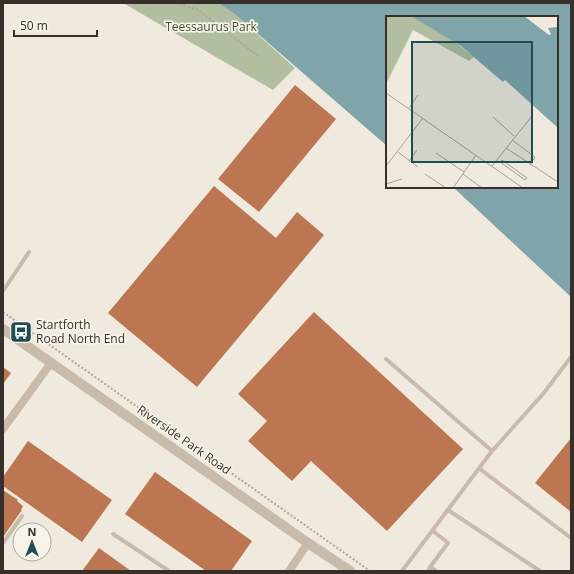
<svg xmlns="http://www.w3.org/2000/svg" width="574" height="574" viewBox="0 0 574 574" font-family="'Open Sans',sans-serif">
  <rect width="100%" height="100%" fill="#f0eade"/>
  <path fill="#b1be9f" d="M 123,3 L 218,3 L 236,15 L 295,68 L 273,90 Z"/>
  <path fill="#7fa5ab" d="M 218,3 L 571,3 L 571,297 L 453,187 L 557,187 L 557,17 L 387,17 L 387,146 L 236,15 Z"/>
  <g fill="#bc7651">
    <path d="M 295,85 L 336,119 L 259,212 L 218,179 Z"/>
    <path d="M 214,186 L 276,238 L 297,212 L 324,235 L 197,387 L 108,313 Z"/>
    <path d="M 314,312 L 463,449 L 387,531 L 311,461 L 292,481 L 248,441 L 267,421 L 238,394 Z"/>
    <path d="M 3,367 L 11,373 L 3,384 Z"/>
    <path d="M 571,438 L 571,512 L 535,483 Z"/>
    <path d="M 28,441 L 112,500 L 82,542 L 3,486 L 3,477 Z"/>
    <path d="M 155,472 L 252,541 L 231,571 L 206,571 L 125,514 Z"/>
    <path d="M 3,490 L 18,500 L 17,501 L 23,506 L 21,510 L 22,510 L 3,537 Z"/>
    <path d="M 99,548 L 131,571 L 82,571 Z"/>
  </g>
  <g fill="none" stroke-linecap="round" stroke-linejoin="round">
    <g stroke="#b3a595" stroke-width="2" stroke-dasharray="2 2" stroke-linecap="butt">
      <path d="M 177,3 L 198,10 L 258,56"/>
      <path d="M 3,312 L 370,571"/>
    </g>
    <g stroke="#c8bbab" stroke-width="4">
      <path d="M 3,291 L 29,252"/>
      <path d="M 386,359 L 492,451"/>
      <path d="M 480,469 L 571,538"/>
      <path d="M 448,510 L 540,571"/>
      <path d="M 113,534 L 169,571"/>
      <path d="M 3,543 L 22,516"/>
      <path d="M 430,567 L 448,543 L 433,531"/>
      <path d="M 402,571 L 492,451 L 543,394 L 571,357"/>
      <path d="M 428,571 L 430,567 L 436,571"/>
    </g>
    <g stroke="#c8bbab" stroke-width="8">
      <path d="M 3,429 L 51,363"/>
      <path d="M 289,571 L 308,543"/>
    </g>
    <path stroke="#c8bbab" stroke-width="10" d="M 3,329 L 308,543 L 350,571"/>
  </g>
  <defs>
    <g id="bus-square" transform="scale(1.15)"><rect x="-9" y="-9" width="18" height="18" rx="4" fill="#224c54" stroke="#f8f3ea"/><path d="M-5-6H5V4H4V6H2V4H-2V6H-4V4H-5ZM-3.5-4V0h7V-4ZM-3.5 1.2v1.5H-2V1.2ZM2 1.2v1.5H3.5V1.2Z" fill="#fff"/></g>
  </defs>
  <g fill-rule="evenodd">
    <use href="#bus-square" x="21" y="332"/>
  </g>
  <g text-anchor="middle" stroke-width="3.5" stroke-linejoin="round" paint-order="stroke">
    <g font-size="12" fill="#42522f" stroke="#f8f3ea">
      <text x="211" y="31">Teessaurus Park</text>
    </g>
    <g font-size="12" fill="#362f2a" stroke="#f8f3ea" text-anchor="start">
      <text x="36" y="329">Startforth<tspan x="36" dy="14">Road North End</tspan></text>
    </g>
    <g font-size="12" fill="#362f2a" stroke="#f8f3ea">
      <text transform="translate(184 440) rotate(35)" y="4">Riverside Park Road</text>
    </g>
  </g>
  <g transform="translate(386 16)">
    <rect width="172" height="172" fill="#f0eade"/>
    <path d="M 0,0 L 25,0 L 36,5 L 61,20 L 88,41 L 83,45 L 27,14 L 0,68 Z" fill="#b1be9f"/>
    <path d="M 25,0 L 138,0 L 163,19 L 165,18 L 162,12 L 171,11 L 172,112 L 119,64 L 117,66 L 75,30 Z" fill="#7fa5ab"/>
    <path fill="none" stroke="#a69f96" stroke-width="1" d="M 0,77 L 137,172M 23,92 L 32,79M 107,101 L 128,120M 126,124 L 149,141 L 144,149M 120,132 L 172,166M 12,136 L 32,151M 50,137 L 78,156M 116,144 L 141,162 L 139,164 L 114,146 ZM 23,145 L 31,134M 0,150 L 37,102M 106,150 L 146,100M 39,158 L 60,172M 77,158 L 96,172M 0,168 L 16,163M 67,172 L 90,139"/>
    <path fill="#224c54" fill-opacity="0.15" stroke="#224c54" stroke-width="2" d="M 26,26 L 146,26 L 146,146 L 26,146 Z"/>
    <rect width="172" height="172" fill="none" stroke="#362f2a" stroke-width="2"/>
  </g>
  <rect width="574" height="574" fill="none" stroke="#362f2a" stroke-width="8"/>
  <g transform="translate(32 542)"><circle r="19" fill="#f8f3ea" stroke="#aaa59d"/>
  <path d="M0-3L7 15L0 10L-7 15Z" fill="#224c54"/>
  <text y="-6" font-size="11" font-weight="bold" text-anchor="middle" fill="#362f2a">N</text>
  </g>
  <path d="M14 30v6h83v-6" fill="none" stroke="#362f2a" stroke-width="2"/>
  <text x="20" y="30" font-size="12" fill="#362f2a" stroke="#f8f3ea" stroke-width="3" paint-order="stroke">50 m</text>
</svg>
